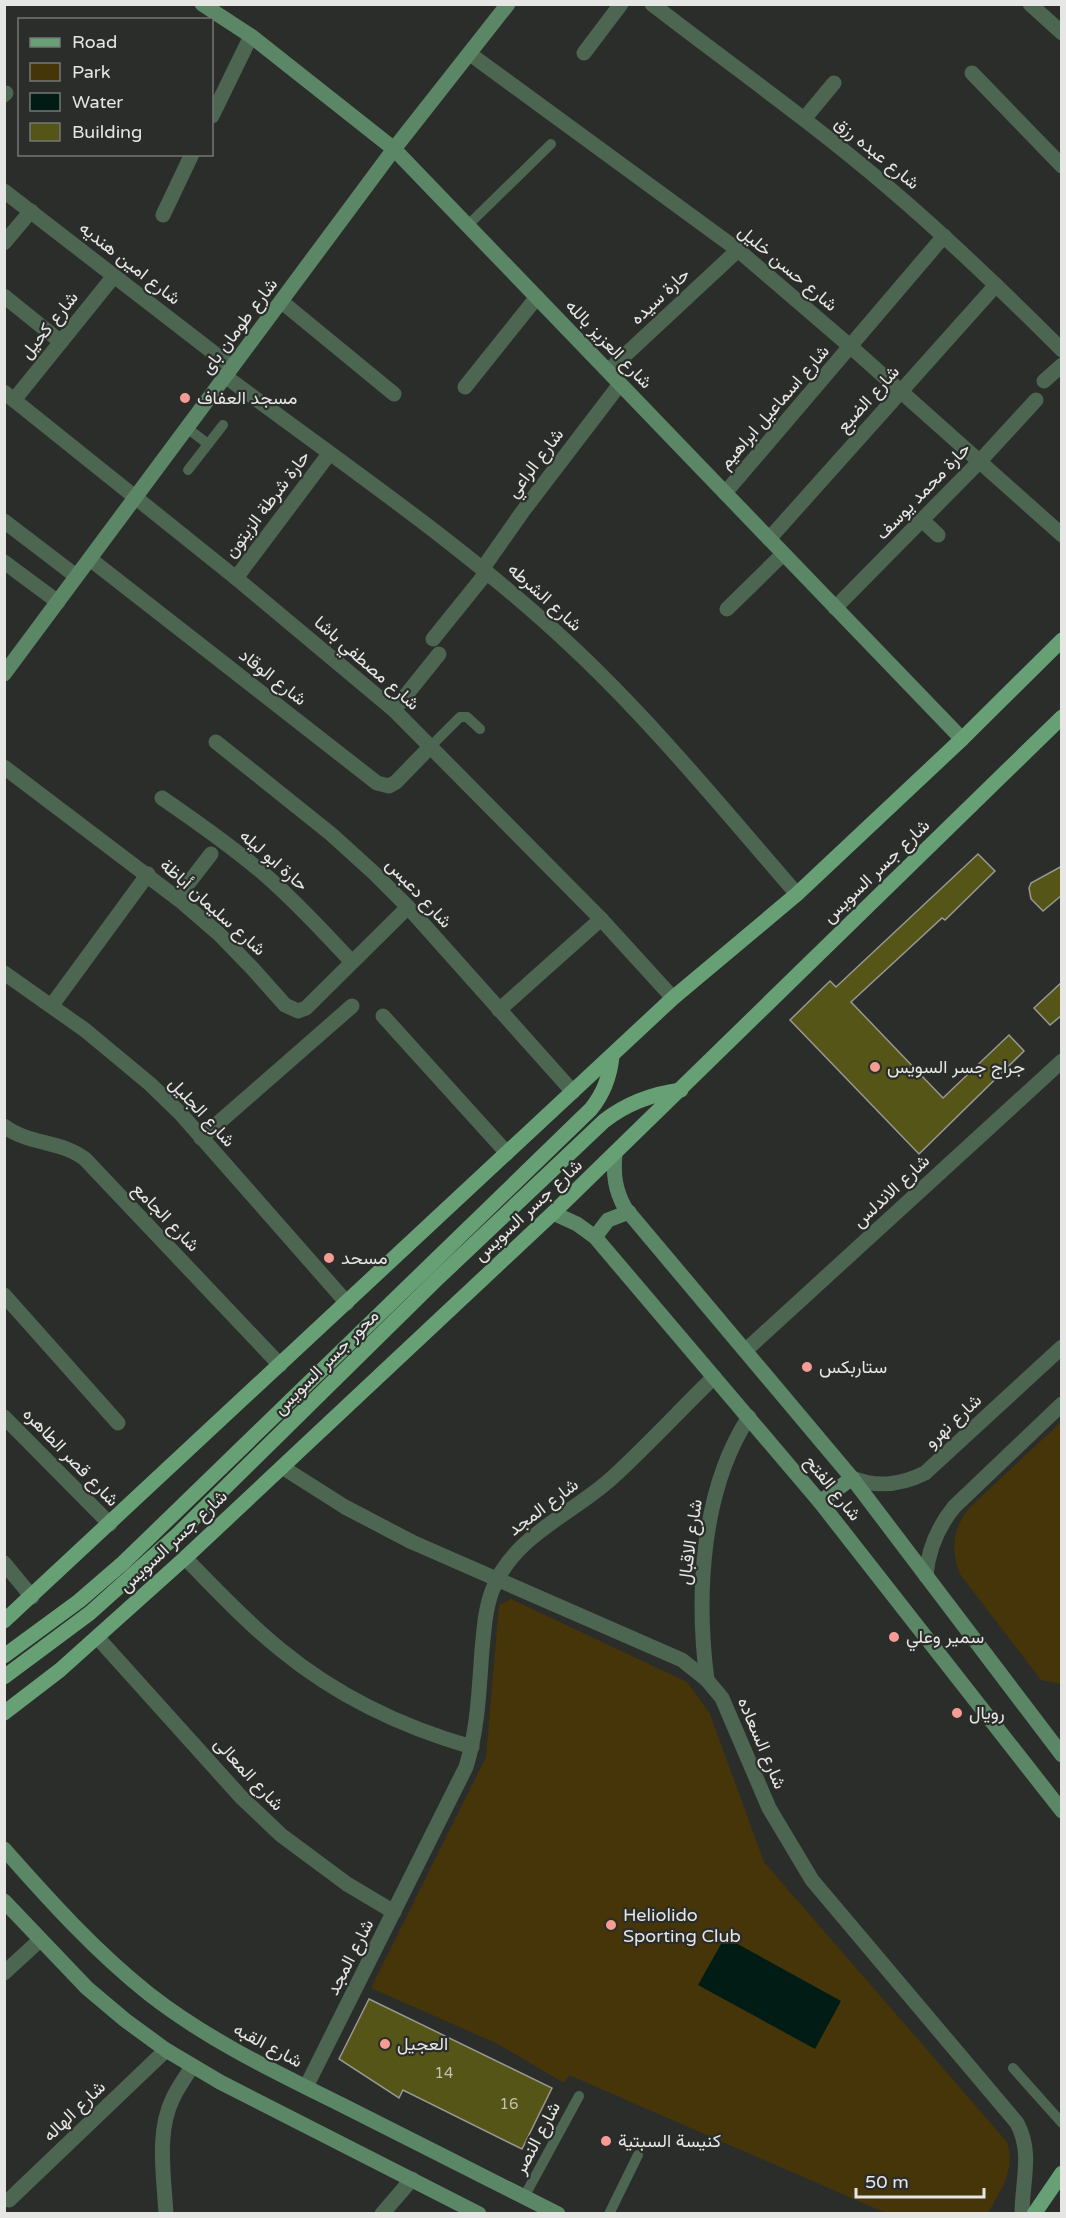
<svg xmlns="http://www.w3.org/2000/svg" width="1066" height="2218" viewBox="0 0 1066 2218" font-family="'Varela Round',Vazirmatn,sans-serif">
  <rect width="100%" height="100%" fill="#2b2d2a"/>
  <g fill="#453509">
    <path d="M 1061,1422 L 1061,1684 L 1041,1680 L 960,1574 C 950,1549 953,1527 970,1507 Z"/>
    <path d="M 511,1599 L 687,1682 L 710,1714 L 764,1862 L 1007,2142 C 1016,2170 1001,2190 988,2213 L 886,2213 L 569,2075 L 564,2083 L 498,2044 L 371,1988 L 486,1757 L 499,1605 Z"/>
  </g>
  <path fill="#001c14" d="M 725,1937 L 841,2001 L 815,2049 L 698,1985 Z"/>
  <g fill="#565518" stroke="#989894" stroke-width="1.5">
    <path d="M 978,854 L 995,871 L 945,920 L 942,918 L 851,1002 L 943,1098 L 1009,1035 L 1024,1051 L 919,1154 L 790,1020 L 830,981 L 836,987 Z"/>
    <path d="M 1062,866 L 1062,895 L 1043,911 L 1031,899 L 1029,888 L 1031,883 Z"/>
    <path d="M 1062,982 L 1062,1015 L 1050,1025 L 1034,1008 Z"/>
    <path d="M 369,1999 L 552,2088 L 522,2149 L 403,2090 L 399,2098 L 339,2059 Z"/>
  </g>
  <g fill="none" stroke-linecap="round" stroke-linejoin="round">
    <g stroke="#4c6652" stroke-width="10">
      <path d="M 468,225 L 551,144"/>
      <path d="M 187,428 L 208,444"/>
      <path d="M 188,470 L 223,425"/>
      <path d="M 431,746 L 460,717 L 467,717 L 480,729"/>
      <path d="M 1013,2068 L 1062,2123"/>
      <path d="M 524,2197 L 579,2096"/>
      <path d="M 609,2214 L 638,2155"/>
    </g>
    <g stroke="#4c6652" stroke-width="15">
      <path d="M 652,4 C 731,65 813,123 889,188 C 949,239 1006,294 1062,350"/>
      <path d="M 1030,4 L 1062,33"/>
      <path d="M 584,53 L 621,4"/>
      <path d="M 470,54 L 738,250 L 851,347 L 1062,535"/>
      <path d="M 972,73 L 1062,166"/>
      <path d="M 4,95 L 6,93"/>
      <path d="M 212,116 L 251,36"/>
      <path d="M 804,119 L 834,83"/>
      <path d="M 4,191 L 232,367"/>
      <path d="M 163,215 L 192,154"/>
      <path d="M 4,243 L 31,211"/>
      <path d="M 4,296 L 61,342"/>
      <path d="M 282,302 L 394,394"/>
      <path d="M 608,371 L 738,250"/>
      <path d="M 225,376 C 341,463 462,544 568,643 C 651,720 723,809 797,894"/>
      <path d="M 1044,381 L 1062,365"/>
      <path d="M 465,387 L 537,297"/>
      <path d="M 4,392 L 236,578 L 394,710 L 601,919 L 673,998"/>
      <path d="M 14,400 L 114,276"/>
      <path d="M 725,493 L 944,236"/>
      <path d="M 922,520 L 938,535"/>
      <path d="M 4,521 L 76,576"/>
      <path d="M 769,539 L 996,285"/>
      <path d="M 90,559 L 377,783 L 389,786 L 396,782 L 431,746"/>
      <path d="M 4,562 L 58,602"/>
      <path d="M 483,568 L 523,511 L 620,384"/>
      <path d="M 236,578 L 329,454"/>
      <path d="M 835,608 L 980,461 L 1036,400"/>
      <path d="M 727,609 L 783,554"/>
      <path d="M 433,639 L 487,572"/>
      <path d="M 394,710 L 439,654"/>
      <path d="M 216,742 L 331,834 L 374,873 L 408,907 L 573,1092"/>
      <path d="M 4,767 L 182,902 L 219,934 L 253,969 L 285,1005 L 298,1011 L 306,1008 L 408,907"/>
      <path d="M 162,798 C 197,822 231,846 263,873 C 295,901 323,931 352,962"/>
      <path d="M 177,898 L 211,854"/>
      <path d="M 4,973 L 85,1030 L 150,1084 L 180,1113 L 347,1303"/>
      <path d="M 52,1005 L 148,874"/>
      <path d="M 499,1010 L 601,919"/>
      <path d="M 383,1016 L 507,1153"/>
      <path d="M 4,1126 C 29,1145 60,1140 85,1159 L 280,1365"/>
      <path d="M 201,1138 L 352,1006"/>
      <path d="M 4,1295 L 118,1423"/>
      <path d="M 746,1350 L 1062,1061"/>
      <path d="M 4,1417 L 110,1524"/>
      <path d="M 282,1467 L 345,1507 L 412,1542 L 682,1660 L 707,1680 L 722,1698 L 769,1808 L 812,1880 L 1017,2123 C 1033,2153 1022,2181 1022,2214"/>
      <path d="M 852,1478 C 878,1488 901,1485 925,1473 L 1062,1347"/>
      <path d="M 185,1558 C 216,1589 246,1622 281,1650 C 337,1696 402,1727 472,1747"/>
      <path d="M 4,1563 L 32,1597"/>
      <path d="M 926,1576 C 928,1549 938,1527 954,1507 L 1062,1404"/>
      <path d="M 97,1637 L 241,1797 L 281,1835 L 347,1884 L 394,1912"/>
      <path d="M 707,1680 C 696,1596 701,1490 749,1417"/>
      <path d="M 4,1973 L 40,1940"/>
      <path d="M 306,2087 L 466,1767 C 478,1729 479,1689 482,1650 C 484,1630 485,1610 492,1591 C 513,1535 572,1515 613,1477 C 648,1445 680,1410 714,1377"/>
      <path d="M 9,2200 L 166,2050"/>
      <path d="M 166,2214 C 164,2177 156,2132 173,2098 C 178,2087 186,2077 192,2066"/>
      <path d="M 382,2214 L 412,2179"/>
    </g>
    <g stroke="#5c8766" stroke-width="15">
      <path d="M 202,4 L 251,36 L 394,149 L 962,739"/>
      <path d="M 4,674 L 394,149 L 508,4"/>
      <path d="M 615,1154 C 613,1174 615,1190 625,1208 L 852,1478 L 1062,1755"/>
      <path d="M 553,1213 L 577,1224 L 595,1237 L 820,1502 L 1062,1811"/>
      <path d="M 595,1237 L 608,1220 L 629,1212"/>
      <path d="M 820,1502 L 852,1478"/>
      <path d="M 4,1849 C 50,1901 95,1951 149,1994 C 208,2040 275,2072 342,2105 C 414,2141 486,2178 558,2214"/>
      <path d="M 4,1901 L 87,1988 L 125,2020 L 166,2050 L 220,2082 L 479,2214"/>
    </g>
    <g stroke="#68a075" stroke-width="15">
      <path d="M 4,1621 L 673,998 L 797,894 L 962,739 L 1062,640"/>
      <path d="M 4,1656 L 79,1601 L 123,1563 L 591,1109 C 604,1093 610,1077 612,1056"/>
      <path d="M 4,1677 L 90,1613 L 178,1534 L 436,1280 L 604,1121 C 627,1103 651,1094 681,1090"/>
      <path d="M 4,1713 L 60,1670 L 185,1558 L 553,1213 L 1062,717"/>
      <path d="M 1034,2214 L 1062,2173"/>
    </g>
  </g>
  <g fill="#f59c95" stroke="#2b2d2a" stroke-width="2">
    <circle cx="185" cy="398" r="6"/>
    <circle cx="875" cy="1067" r="6"/>
    <circle cx="329" cy="1258" r="6"/>
    <circle cx="807" cy="1367" r="6"/>
    <circle cx="894" cy="1637" r="6"/>
    <circle cx="957" cy="1713" r="6"/>
    <circle cx="611" cy="1925" r="6"/>
    <circle cx="385" cy="2044" r="6"/>
    <circle cx="606" cy="2141" r="6"/>
  </g>
  <g text-anchor="middle" stroke-width="4.5" stroke-linejoin="round" paint-order="stroke">
    <g font-size="15" fill="#c2c2b2">
      <text x="444" y="2078">14</text>
      <text x="509" y="2109">16</text>
    </g>
    <g font-size="18" fill="#e6e7e5" stroke="#2b2d2a">
      <text transform="translate(877 153) rotate(39)" y="6">شارع عبده رزق</text>
      <text transform="translate(130 263) rotate(38)" y="6">شارع امين هنديه</text>
      <text transform="translate(788 268) rotate(40)" y="6">شارع حسن خليل</text>
      <text transform="translate(660 296) rotate(-43)" y="6">حارة سيده</text>
      <text transform="translate(49 325) rotate(-51)" y="6">شارع كحيل</text>
      <text transform="translate(239 326) rotate(-53)" y="6">شارع طومان باى</text>
      <text transform="translate(609 344) rotate(46)" y="6">شارع العزيز بالله</text>
      <text transform="translate(868 399) rotate(-48)" y="6">شارع الضبع</text>
      <text transform="translate(774 407) rotate(-49)" y="6">شارع اسماعيل ابراهيم</text>
      <text transform="translate(535 463) rotate(-53)" y="6">شارع الراعي</text>
      <text transform="translate(923 491) rotate(-46)" y="6">حارة محمد يوسف</text>
      <text transform="translate(267 504) rotate(-53)" y="6">حارة شرطة الزيتون</text>
      <text transform="translate(545 597) rotate(42)" y="6">شارع الشرطه</text>
      <text transform="translate(367 663) rotate(41)" y="6">شارع مصطفي باشا</text>
      <text transform="translate(273 677) rotate(38)" y="6">شارع الوقاد</text>
      <text transform="translate(274 860) rotate(41)" y="6">حارة ابو ليله</text>
      <text transform="translate(876 871) rotate(-44)" y="6">شارع جسر السويس</text>
      <text transform="translate(419 893) rotate(47)" y="6">شارع دعبس</text>
      <text transform="translate(213 907) rotate(42)" y="6">شارع سليمان أباظة</text>
      <text transform="translate(202 1112) rotate(47)" y="6">شارع الجليل</text>
      <text transform="translate(891 1191) rotate(-43)" y="6">شارع الاندلس</text>
      <text transform="translate(528 1210) rotate(-43)" y="6">شارع جسر السويس</text>
      <text transform="translate(166 1217) rotate(46)" y="6">شارع الجامع</text>
      <text transform="translate(326 1362) rotate(-45)" y="6">محور جسر السويس</text>
      <text transform="translate(953 1421) rotate(-43)" y="6">شارع نهرو</text>
      <text transform="translate(71 1457) rotate(46)" y="6">شارع قصر الطاهره</text>
      <text transform="translate(833 1488) rotate(51)" y="6">شارع الفتح</text>
      <text transform="translate(543 1507) rotate(-37)" y="6">شارع المجد</text>
      <text transform="translate(173 1541) rotate(-43)" y="6">شارع جسر السويس</text>
      <text transform="translate(690 1542) rotate(-82)" y="6">شارع الاقبال</text>
      <text transform="translate(762 1743) rotate(67)" y="6">شارع السعاده</text>
      <text transform="translate(249 1774) rotate(47)" y="6">شارع المعالى</text>
      <text transform="translate(350 1957) rotate(-63)" y="6">شارع المجد</text>
      <text transform="translate(268 2045) rotate(28)" y="6">شارع القبه</text>
      <text transform="translate(74 2111) rotate(-44)" y="6">شارع الهاله</text>
      <text transform="translate(537 2138) rotate(-62)" y="6">شارع النصر</text>
    </g>
    <g font-size="18" fill="#e6e7e5" stroke="#2b2d2a" text-anchor="start">
      <text x="197" y="404">مسجد العفاف</text>
      <text x="887" y="1073">جراج جسر السويس</text>
      <text x="341" y="1264">مسحد</text>
      <text x="819" y="1373">ستاربكس</text>
      <text x="906" y="1643">سمير وعلي</text>
      <text x="969" y="1719">رويال</text>
      <text x="623" y="1921">Heliolido<tspan x="623" dy="21">Sporting Club</tspan></text>
      <text x="397" y="2050">العجيل</text>
      <text x="618" y="2147">كنيسة السبتية</text>
    </g>
  </g>
  <rect width="1066" height="2218" fill="none" stroke="#e6e7e5" stroke-width="12"/>
  <rect x="18" y="18" width="195" height="138" fill="#2b2d2a" stroke="#767775" stroke-width="1.5"/>
  <rect x="30" y="38" width="30" height="9" fill="#68a075" stroke="#767775" stroke-width="1.5"/>
  <text x="72" y="48" font-size="18" fill="#e6e7e5">Road</text>
  <rect x="30" y="63" width="30" height="18" fill="#453509" stroke="#767775" stroke-width="1.5"/>
  <text x="72" y="78" font-size="18" fill="#e6e7e5">Park</text>
  <rect x="30" y="93" width="30" height="18" fill="#001c14" stroke="#767775" stroke-width="1.5"/>
  <text x="72" y="108" font-size="18" fill="#e6e7e5">Water</text>
  <rect x="30" y="123" width="30" height="18" fill="#565518" stroke="#767775" stroke-width="1.5"/>
  <text x="72" y="138" font-size="18" fill="#e6e7e5">Building</text>
  <path d="M856 2188v9h128v-9" fill="none" stroke="#e6e7e5" stroke-width="3"/>
  <text x="865" y="2188" font-size="18" fill="#e6e7e5" stroke="#2b2d2a" stroke-width="4.5" paint-order="stroke">50 m</text>
</svg>
